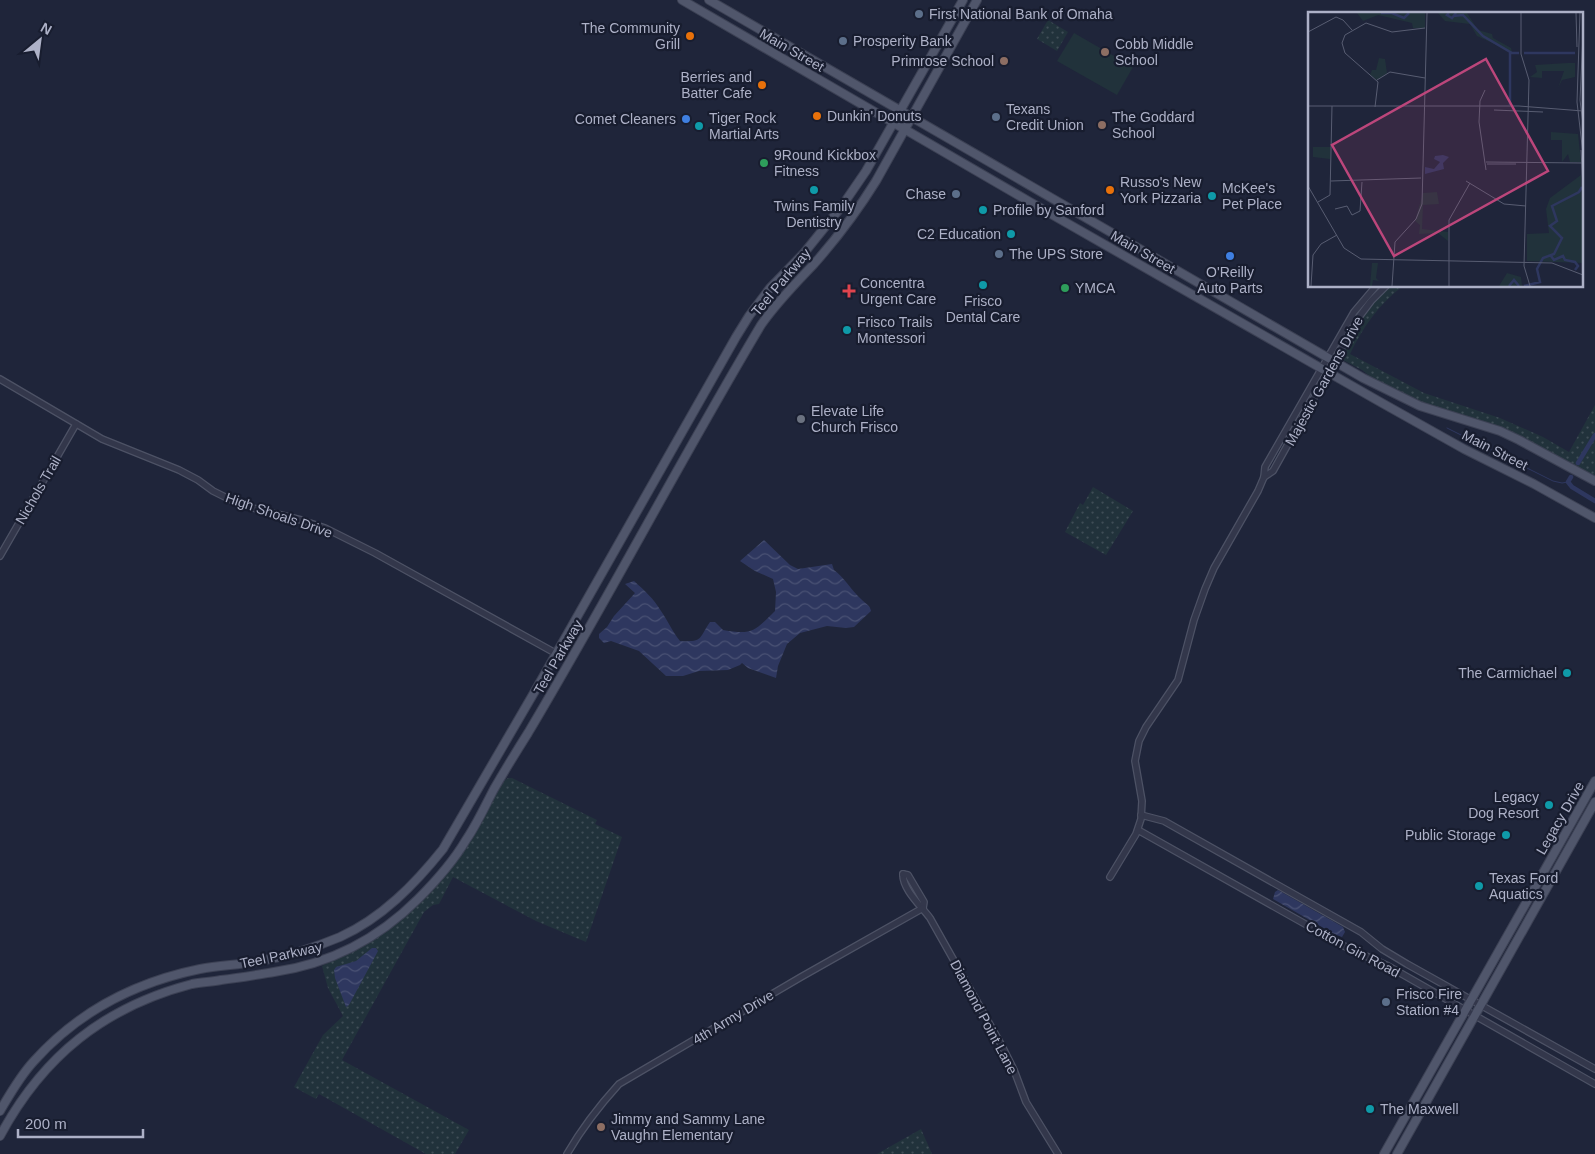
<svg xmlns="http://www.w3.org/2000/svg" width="1595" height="1154" viewBox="0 0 1595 1154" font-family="Helvetica,sans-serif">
  <defs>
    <pattern id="grass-dots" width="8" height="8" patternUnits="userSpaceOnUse" patternTransform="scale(1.25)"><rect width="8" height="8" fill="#21323b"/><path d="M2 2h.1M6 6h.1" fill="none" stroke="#3f4d56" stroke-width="1.8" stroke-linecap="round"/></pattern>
    <pattern id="water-waves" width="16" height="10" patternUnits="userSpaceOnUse" patternTransform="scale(1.25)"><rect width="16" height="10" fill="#2e375f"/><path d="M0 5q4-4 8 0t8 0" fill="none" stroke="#4a5274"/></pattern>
  </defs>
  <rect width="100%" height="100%" fill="#1f253a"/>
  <g fill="url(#grass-dots)">
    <path d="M 1048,20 L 1068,32 L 1057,51 L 1037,39 Z"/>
    <path d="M 1390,286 L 1403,286 C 1379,304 1363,327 1350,354 L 1424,393 L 1500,418 L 1543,437 L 1569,452 L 1595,405 L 1595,479 L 1556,457 L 1430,407 L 1376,381 L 1362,370 L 1343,360 L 1340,355 C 1354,330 1367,304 1390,286 Z"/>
    <path d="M 1093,487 L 1133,511 L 1106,555 L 1065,532 L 1080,503 L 1083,505 Z"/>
    <path d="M 508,778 L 512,778 L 597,820 L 595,824 L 622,837 L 586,942 L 536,921 L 453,877 L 439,904 L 433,905 L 424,912 L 342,1060 L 469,1130 L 455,1154 L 426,1154 L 319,1094 L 316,1099 L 294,1087 L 323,1035 L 343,1016 L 328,988 L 322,966 L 345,954 L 398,921 L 446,872 L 505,780 Z"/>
    <path d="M 921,1129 L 932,1154 L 877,1154 Z"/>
  </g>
  <path fill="#21323b" d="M 1074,33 L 1133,67 L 1117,95 L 1057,61 Z"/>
  <g fill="url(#water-waves)">
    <path d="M 764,540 L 790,565 L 798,569 L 832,564 L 834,570 C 843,576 852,591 861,599 C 866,604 870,605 871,611 L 854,627 L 846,628 L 827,626 L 800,633 L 787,644 L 778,666 L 776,678 L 748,668 L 742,663 L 740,665 L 728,670 L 699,671 L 683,676 L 666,676 L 639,651 L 611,641 L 604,643 L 599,638 L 599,634 L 607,627 L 614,616 L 635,593 L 625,584 L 634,581 C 644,590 654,599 661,611 C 668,621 672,631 680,641 C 704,642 698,639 710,622 L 715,622 L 723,630 C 752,635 754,632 775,611 L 776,592 L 773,579 L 755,571 L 740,561 Z"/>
    <path d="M 1278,890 L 1343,927 L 1345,932 L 1342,937 L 1334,934 L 1273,899 L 1275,892 Z"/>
    <path d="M 372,948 L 376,948 L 378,951 L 349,1005 L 346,1007 L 335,978 L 334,970 L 336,967 L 356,961 Z"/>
  </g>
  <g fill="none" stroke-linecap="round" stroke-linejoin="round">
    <path stroke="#2e375f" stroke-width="1" d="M 1447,428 L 1553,481 L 1562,483 L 1568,482"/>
    <g stroke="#2e375f" stroke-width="4.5">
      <path d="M 1578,463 L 1595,435"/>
      <path d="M 1571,477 L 1568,482 L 1572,487 L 1595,501"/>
    </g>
    <g stroke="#4d5265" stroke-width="8">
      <g id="minor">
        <path d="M 0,379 L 102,439 L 179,470 L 198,480 L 213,491 L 231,500 L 249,507 L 301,520 L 325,528 L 375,553 L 557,654"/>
        <path d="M 1264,477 L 1273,471 L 1359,317 L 1371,301 L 1386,286"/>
        <path d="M 0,556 L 76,424"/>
        <path d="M 1141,815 L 1164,821 L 1361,932 L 1382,949 L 1407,964 L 1595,1069"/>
        <path d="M 1138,830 L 1346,947 L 1388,966 L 1595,1084"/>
        <path d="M 903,874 C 902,889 922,907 930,918 L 1002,1046 L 1014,1070 L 1026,1102 L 1058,1154"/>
        <path d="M 903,874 L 908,875 L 924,902 L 923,908"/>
        <path d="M 1110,877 L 1136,834 L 1141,819 L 1142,801 L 1135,761 L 1139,741 L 1146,727 L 1178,680 L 1194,620 L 1205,589 L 1214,568 L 1258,491 L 1264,477 L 1265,467 L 1354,312 L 1376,286"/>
        <path d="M 567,1154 C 582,1128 599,1106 619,1084 L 801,977 L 923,908"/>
      </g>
    </g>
    <g stroke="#3c4154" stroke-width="10">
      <g id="major">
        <path d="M 682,0 L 1030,202 L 1382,403 L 1464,449 L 1534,484 L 1595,518"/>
        <path d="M 709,0 L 1363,378 L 1420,406 L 1500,431 L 1519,440 L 1595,481"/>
        <path d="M 0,1111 C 10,1094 20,1076 34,1061 C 78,1012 136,982 200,969 C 220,965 241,965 260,961 C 288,956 314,948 340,937 C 382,918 415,884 443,849 L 535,691 L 736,337 L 749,316 L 770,288 L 804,253 L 842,206 L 866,171 L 963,0"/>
        <path d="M 0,1136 C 43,1056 104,1007 192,984 C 202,982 212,982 221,980 C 239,978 256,975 274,972 C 329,964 378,939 418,899 C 436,881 453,862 466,840 C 477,824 485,806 494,789 C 505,770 516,752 528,733 C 608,599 681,459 761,325 C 777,302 795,284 814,264 C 837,238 858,210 876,181 L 977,0"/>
        <path d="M 1384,1154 L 1595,781"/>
        <path d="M 1397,1154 L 1595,802"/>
      </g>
    </g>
    <use href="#minor" stroke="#33374b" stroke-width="5.5"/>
    <use href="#major" stroke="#50566b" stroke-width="8"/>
  </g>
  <g fill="#5c6f8a" stroke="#181d2f" stroke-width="2">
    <circle cx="919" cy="14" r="5"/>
    <circle cx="843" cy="41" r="5"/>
    <circle cx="996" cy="117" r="5"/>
    <circle cx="956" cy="194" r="5"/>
    <circle cx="999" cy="254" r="5"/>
    <circle cx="1386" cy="1002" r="5"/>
  </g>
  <g fill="#e8710a" stroke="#181d2f" stroke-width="2">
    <circle cx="690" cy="36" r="5"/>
    <circle cx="762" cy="85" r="5"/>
    <circle cx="817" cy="116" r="5"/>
    <circle cx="1110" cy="190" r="5"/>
  </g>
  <g fill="#8d6e63" stroke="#181d2f" stroke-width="2">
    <circle cx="1105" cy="52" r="5"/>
    <circle cx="1004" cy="61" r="5"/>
    <circle cx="1102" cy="125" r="5"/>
    <circle cx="601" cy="1127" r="5"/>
  </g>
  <g fill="#3f7fe0" stroke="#181d2f" stroke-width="2">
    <circle cx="686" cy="119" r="5"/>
    <circle cx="1230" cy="256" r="5"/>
  </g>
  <g fill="#0f9aa8" stroke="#181d2f" stroke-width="2">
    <circle cx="699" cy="126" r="5"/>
    <circle cx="814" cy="190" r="5"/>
    <circle cx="1212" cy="196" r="5"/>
    <circle cx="983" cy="210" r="5"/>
    <circle cx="1011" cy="234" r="5"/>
    <circle cx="983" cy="285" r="5"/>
    <circle cx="847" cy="330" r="5"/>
    <circle cx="1567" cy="673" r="5"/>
    <circle cx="1549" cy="805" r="5"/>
    <circle cx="1506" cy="835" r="5"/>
    <circle cx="1479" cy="886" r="5"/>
    <circle cx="1370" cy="1109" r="5"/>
  </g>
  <g fill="#2e9e5b" stroke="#181d2f" stroke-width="2">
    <circle cx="764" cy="163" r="5"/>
    <circle cx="1065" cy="288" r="5"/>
  </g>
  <path fill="#e0444e" stroke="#181d2f" stroke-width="2" d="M846.5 283.5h5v5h5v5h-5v5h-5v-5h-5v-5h5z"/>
  <circle fill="#6b7280" stroke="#181d2f" stroke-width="2" cx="801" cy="419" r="5"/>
  <g text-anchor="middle" stroke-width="4.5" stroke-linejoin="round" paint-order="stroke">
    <g font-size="14" fill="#adb1c7" stroke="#181d2f" text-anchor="start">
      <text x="929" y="19">First National Bank of Omaha</text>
      <text x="680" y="33" text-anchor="end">The Community<tspan x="680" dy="16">Grill</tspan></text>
      <text x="853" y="46">Prosperity Bank</text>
      <text x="1115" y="49">Cobb Middle<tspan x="1115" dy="16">School</tspan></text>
      <text x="994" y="66" text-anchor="end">Primrose School</text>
      <text x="752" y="82" text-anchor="end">Berries and<tspan x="752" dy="16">Batter Cafe</tspan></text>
      <text x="1006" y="114">Texans<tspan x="1006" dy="16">Credit Union</tspan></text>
      <text x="827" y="121">Dunkin' Donuts</text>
      <text x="1112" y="122">The Goddard<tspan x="1112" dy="16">School</tspan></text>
      <text x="709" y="123">Tiger Rock<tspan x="709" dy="16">Martial Arts</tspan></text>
      <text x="676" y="124" text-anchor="end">Comet Cleaners</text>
      <text x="774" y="160">9Round Kickbox<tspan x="774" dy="16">Fitness</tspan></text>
      <text x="1120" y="187">Russo's New<tspan x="1120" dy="16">York Pizzaria</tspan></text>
      <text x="1222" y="193">McKee's<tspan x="1222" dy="16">Pet Place</tspan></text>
      <text x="946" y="199" text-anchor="end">Chase</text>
      <text x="814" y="211" text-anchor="middle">Twins Family<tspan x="814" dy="16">Dentistry</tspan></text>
      <text x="993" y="215">Profile by Sanford</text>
      <text x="1001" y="239" text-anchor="end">C2 Education</text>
      <text x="1009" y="259">The UPS Store</text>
      <text x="1230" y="277" text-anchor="middle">O'Reilly<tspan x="1230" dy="16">Auto Parts</tspan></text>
      <text x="860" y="288">Concentra<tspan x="860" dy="16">Urgent Care</tspan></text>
      <text x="1075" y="293">YMCA</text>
      <text x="983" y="306" text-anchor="middle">Frisco<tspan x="983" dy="16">Dental Care</tspan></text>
      <text x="857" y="327">Frisco Trails<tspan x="857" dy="16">Montessori</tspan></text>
      <text x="811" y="416">Elevate Life<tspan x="811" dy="16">Church Frisco</tspan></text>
      <text x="1557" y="678" text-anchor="end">The Carmichael</text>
      <text x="1539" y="802" text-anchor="end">Legacy<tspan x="1539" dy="16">Dog Resort</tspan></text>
      <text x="1496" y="840" text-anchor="end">Public Storage</text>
      <text x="1489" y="883">Texas Ford<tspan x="1489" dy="16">Aquatics</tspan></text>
      <text x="1396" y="999">Frisco Fire<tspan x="1396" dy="16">Station #4</tspan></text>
      <text x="1380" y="1114">The Maxwell</text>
      <text x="611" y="1124">Jimmy and Sammy Lane<tspan x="611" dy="16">Vaughn Elementary</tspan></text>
    </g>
    <g font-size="14" fill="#adb1c7" stroke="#181d2f">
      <text transform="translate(792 50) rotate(30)" y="5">Main Street</text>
      <text transform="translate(1143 252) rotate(30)" y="5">Main Street</text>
      <text transform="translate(781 282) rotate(-50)" y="5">Teel Parkway</text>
      <text transform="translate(1324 381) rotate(-61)" y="5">Majestic Gardens Drive</text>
      <text transform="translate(1495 450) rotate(27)" y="5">Main Street</text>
      <text transform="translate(38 490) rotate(-60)" y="5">Nichols Trail</text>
      <text transform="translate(279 515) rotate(19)" y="5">High Shoals Drive</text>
      <text transform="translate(558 657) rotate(-60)" y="5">Teel Parkway</text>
      <text transform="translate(1560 818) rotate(-60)" y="5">Legacy Drive</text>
      <text transform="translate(1353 949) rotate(28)" y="5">Cotton Gin Road</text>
      <text transform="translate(281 955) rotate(-12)" y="5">Teel Parkway</text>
      <text transform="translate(733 1017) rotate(-31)" y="5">4th Army Drive</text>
      <text transform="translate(984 1017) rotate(62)" y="5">Diamond Point Lane</text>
    </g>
  </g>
  <g transform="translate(1308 12)">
    <rect width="275" height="275" fill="#1f253a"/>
    <path d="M 49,1 L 117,1 L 117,16 L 105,16 L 104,11 L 70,3 L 55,9 ZM 130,1 L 159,1 L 170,18 L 184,22 L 185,26 L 203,36 L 204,40 L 169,24 L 162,12 L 137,9 ZM 71,46 L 77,47 L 79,61 L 69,68 L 62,63 L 64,58 L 68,58 ZM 260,51 L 267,51 L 267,65 L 254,68 L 250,76 L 256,59 L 234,59 L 234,66 L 222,65 L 229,60 L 227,53 ZM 5,135 L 23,135 L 22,147 L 5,145 ZM 273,163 L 275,251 L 219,249 L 219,222 L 241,221 L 238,197 L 242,186 ZM 129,180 L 131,192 L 115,193 L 114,217 L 140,220 L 140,229 L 130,221 L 111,222 L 112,213 L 107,209 L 115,181 ZM 64,251 L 70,251 L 68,266 L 71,269 L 65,268 L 64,274 L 62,274 Z" fill="#21323b"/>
    <path d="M 243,120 L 270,122 L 273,150 L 262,150 L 260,142 L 254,150 L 254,128 L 243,128 ZM 199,261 L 213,265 L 214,274 L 191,274 Z" fill="#21323b"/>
    <path d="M 135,143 L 141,145 L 135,151 L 136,157 L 117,162 L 117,155 L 126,157 L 132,150 L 126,147 L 127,144 Z" fill="#2e375f"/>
    <path fill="none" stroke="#2e375f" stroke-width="2.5" d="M 73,1 L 84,1 L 96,6 L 101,1M 141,1 L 139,3 L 144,6 L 148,1M 145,4 L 155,3 L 175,24 L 204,41 L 211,41M 216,41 L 267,41M 202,93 L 202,40M 243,244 L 246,248 L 255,244 L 257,248 L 267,250 L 270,254 L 267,258M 201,274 L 206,268 L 211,274M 216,274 L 232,270 L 229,257 L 235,246 L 246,242 L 254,226 L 242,214 L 249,209 L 244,194 L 271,180 L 274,175"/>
    <path fill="none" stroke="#585d72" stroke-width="1" d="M 213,1 L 213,42 L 221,68 L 216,254 L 222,274M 268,1 L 269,35M 272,1 L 269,90 L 275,142M 0,20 L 28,5 L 35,8 L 44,18M 275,22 L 272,88 L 275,112M 69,68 L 82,60 L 117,66M 177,78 L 172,89 L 171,110 L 178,158M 0,94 L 211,94 L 275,99M 67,95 L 70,70 L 37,41 L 34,31 L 37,23 L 58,11 L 84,20 L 117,16M 186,98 L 235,100M 273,138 L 275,176M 178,150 L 275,151M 179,152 L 208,152M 23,169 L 113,166M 158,169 L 196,192 L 218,194M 0,174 L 36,236 L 53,247 L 244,251 L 275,263M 10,190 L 22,183 L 24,94M 27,197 L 39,194 L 44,203 L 52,199 L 54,170M 3,274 L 5,243 L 13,232 L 29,223M 84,274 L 87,230 L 108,207 L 114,192 L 119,1M 141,274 L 141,208 L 162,171"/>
    <path fill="#bc467b" fill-opacity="0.15" stroke="#bc467b" stroke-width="2.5" d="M 178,47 L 240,159 L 86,244 L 24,133 Z"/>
    <rect width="275" height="275" fill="none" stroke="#adb1c7" stroke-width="2.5"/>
  </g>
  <g transform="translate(40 40) rotate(29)" stroke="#181d2f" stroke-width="4" paint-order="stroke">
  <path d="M0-4L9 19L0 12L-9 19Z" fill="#adb1c7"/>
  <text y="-8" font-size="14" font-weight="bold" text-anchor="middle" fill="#adb1c7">N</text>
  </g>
  <path d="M18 1129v8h125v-8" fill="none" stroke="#adb1c7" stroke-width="2.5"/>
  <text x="25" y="1129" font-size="15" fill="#adb1c7" stroke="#181d2f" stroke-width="4" paint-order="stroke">200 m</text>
</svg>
